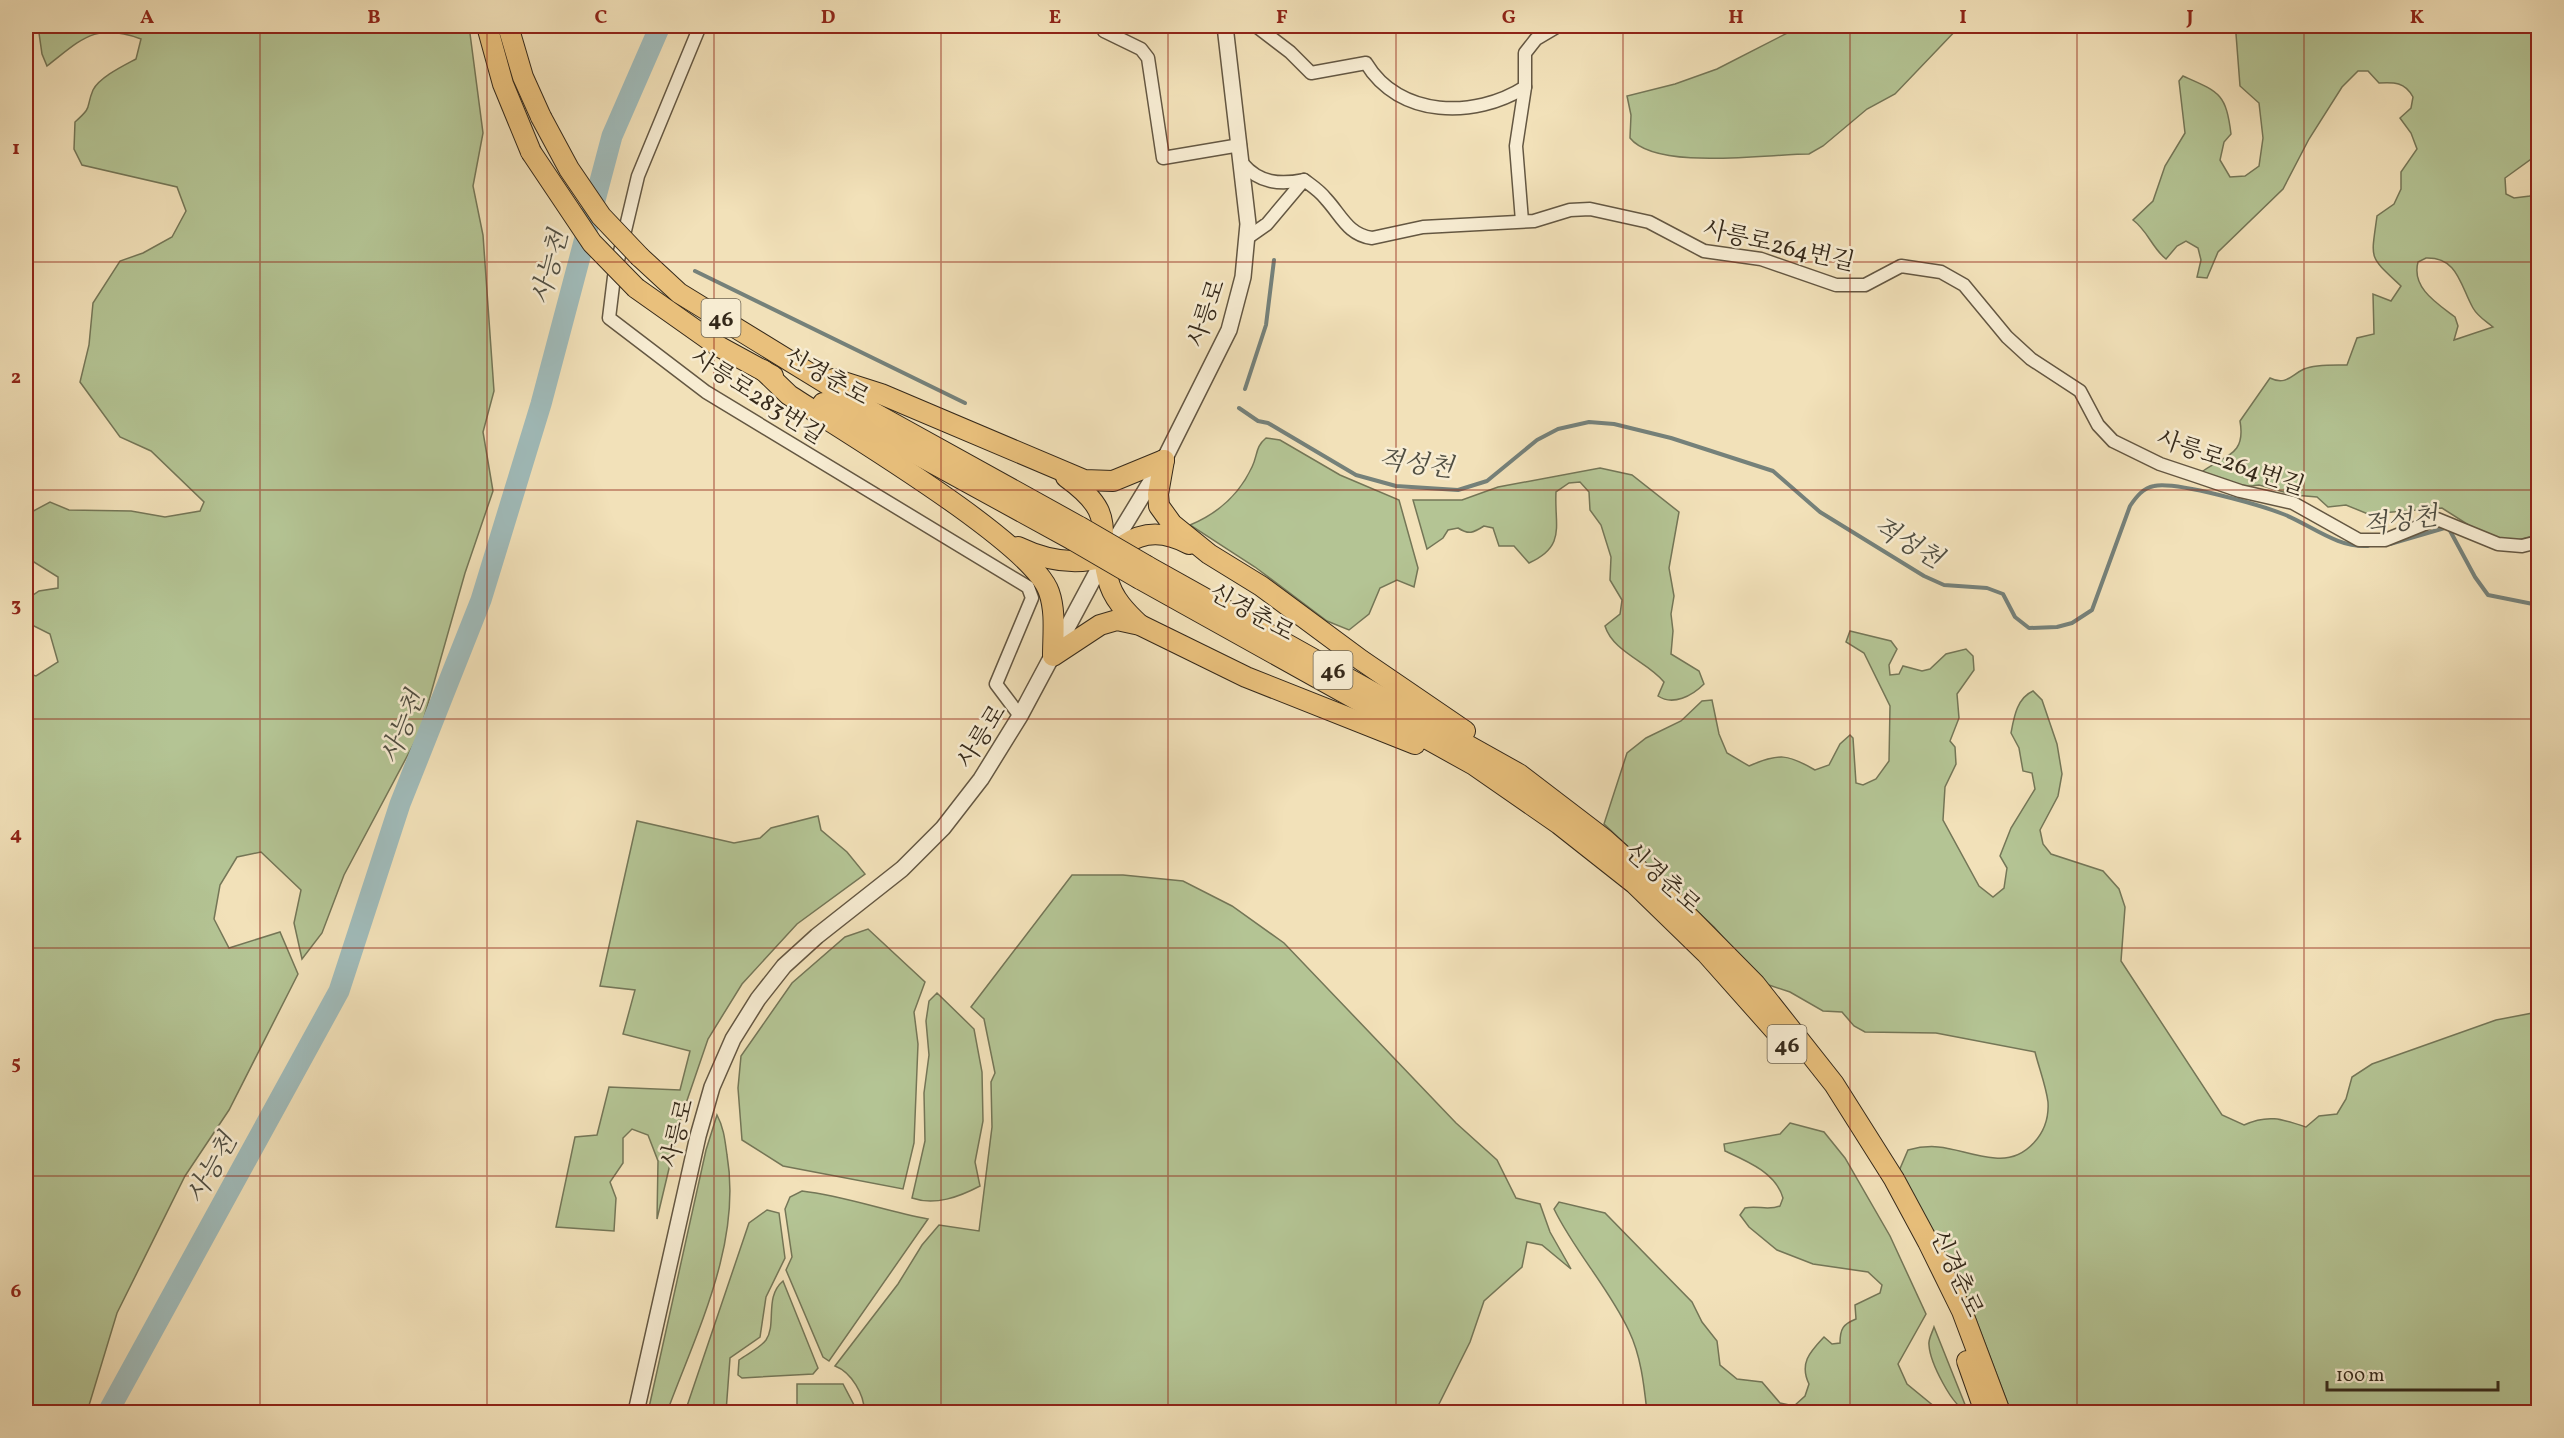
<svg xmlns="http://www.w3.org/2000/svg" width="2564" height="1438" viewBox="0 0 2564 1438" font-family="Vollkorn,'Noto Serif KR',serif">
  <rect width="100%" height="100%" fill="#f2e1b9"/>
  <filter id="stains"><feTurbulence type="fractalNoise" baseFrequency=".00333" numOctaves="4"/><feColorMatrix values="0 0 0 0 .2 0 0 0 0 .09 0 0 0 0 .02 0 0 0 .5 -.17"/></filter>
  <radialGradient id="worn" r=".72"><stop offset=".6" stop-color="#630" stop-opacity="0"/><stop offset="1" stop-color="#630" stop-opacity=".3"/></radialGradient>
  <g fill="#b4c494" stroke="#747657" stroke-width="1.5" fill-rule="evenodd">
    <path d="M 38,26 L 469,26 L 483,133 L 473,186 L 483,235 L 494,391 L 483,432 L 493,491 L 465,573 L 420,732 L 344,875 L 322,933 L 302,959 L 294,923 L 301,890 L 261,852 L 237,857 L 220,885 L 214,919 L 229,948 L 280,932 L 298,974 L 229,1110 L 185,1176 L 117,1313 L 87,1412 L 26,1412 L 26,673 L 36,676 L 58,662 L 50,634 L 26,622 L 26,600 L 39,591 L 58,588 L 58,577 L 34,562 L 26,562 L 26,515 L 50,502 L 69,510 L 131,511 L 165,517 L 200,511 L 204,502 L 151,451 L 120,437 L 80,382 L 89,345 L 93,303 L 120,261 L 143,253 L 172,237 L 186,211 L 177,187 L 82,165 L 74,149 L 75,122 C 94,105 85,109 93,90 C 100,77 123,66 136,59 L 141,39 C 95,22 82,39 47,66 L 42,54 Z"/>
    <path d="M 1801,26 L 1960,26 L 1895,94 L 1867,109 L 1823,146 L 1809,154 C 1768,154 1656,171 1630,138 L 1631,115 L 1627,96 L 1675,84 L 1717,69 Z"/>
    <path d="M 2238,26 L 2538,26 L 2538,154 L 2505,178 L 2506,194 L 2514,198 L 2530,196 L 2538,185 L 2538,529 L 2533,536 L 2514,541 L 2489,538 L 2442,508 L 2368,514 L 2346,505 L 2328,507 L 2317,497 L 2294,495 L 2259,485 L 2244,487 L 2205,477 L 2203,471 C 2226,455 2246,455 2240,421 L 2270,378 C 2286,386 2291,375 2304,369 C 2316,364 2334,365 2347,365 L 2357,338 L 2374,334 L 2373,294 L 2391,301 L 2401,286 C 2368,255 2371,261 2377,216 L 2394,204 L 2401,189 L 2401,172 L 2417,149 L 2411,133 L 2400,118 L 2411,108 L 2413,97 C 2405,82 2394,82 2379,83 L 2368,71 L 2358,71 L 2342,87 L 2309,139 L 2283,189 L 2218,252 L 2207,278 L 2197,277 L 2201,260 L 2198,248 L 2186,241 L 2177,246 L 2166,259 C 2152,248 2148,231 2133,220 L 2153,201 L 2165,166 L 2185,133 L 2179,81 L 2183,76 C 2219,92 2226,93 2231,134 L 2224,142 L 2220,160 L 2230,177 L 2245,176 L 2259,166 L 2263,138 L 2259,103 L 2240,86 L 2236,34 ZM 2426,258 C 2458,257 2460,285 2473,308 C 2478,317 2486,321 2493,327 L 2454,340 L 2458,326 L 2455,317 C 2438,304 2411,288 2418,262 Z"/>
    <path d="M 1266,438 L 1280,440 L 1340,475 L 1399,500 L 1418,568 L 1414,587 L 1397,580 L 1380,588 L 1369,614 L 1349,630 L 1327,621 L 1255,567 L 1190,525 C 1219,513 1239,495 1252,467 C 1258,455 1255,447 1266,438 Z"/>
    <path d="M 1600,468 L 1632,475 L 1679,512 L 1669,568 L 1674,596 L 1671,614 L 1673,631 L 1671,654 L 1699,671 L 1704,684 C 1692,696 1673,706 1658,696 L 1664,682 C 1648,662 1613,652 1605,626 L 1620,614 L 1622,600 L 1610,580 L 1611,557 L 1601,525 L 1590,510 L 1589,492 L 1580,482 L 1569,483 L 1556,492 C 1554,525 1567,546 1529,563 L 1514,546 L 1499,546 L 1493,528 L 1484,526 C 1473,533 1469,535 1458,528 L 1448,530 L 1443,538 L 1427,549 L 1413,500 L 1462,500 L 1498,487 Z"/>
    <path d="M 1850,631 L 1891,641 L 1897,649 L 1889,665 L 1890,675 L 1899,674 L 1903,666 L 1922,671 L 1930,669 L 1946,654 L 1966,649 L 1973,656 L 1974,670 L 1957,694 L 1959,718 L 1950,741 L 1955,747 L 1956,764 L 1945,787 L 1943,820 L 1979,886 L 1993,897 L 2004,888 L 2007,868 L 2000,856 L 2011,828 L 2035,789 L 2032,773 L 2023,771 L 2019,748 L 2011,733 C 2014,717 2017,698 2033,691 L 2042,700 L 2057,744 L 2062,774 L 2058,796 L 2040,830 L 2043,844 L 2051,854 L 2103,871 L 2119,889 L 2125,907 L 2121,961 L 2222,1115 L 2244,1125 C 2268,1114 2282,1119 2306,1127 L 2319,1116 L 2337,1114 L 2346,1099 L 2352,1077 L 2372,1064 L 2496,1020 L 2538,1012 L 2538,1412 L 2011,1412 L 1970,1304 L 1935,1234 L 1899,1171 L 1908,1150 C 1944,1140 1961,1155 1995,1158 C 2026,1161 2050,1133 2048,1102 C 2046,1086 2039,1068 2035,1052 L 1936,1033 L 1865,1032 L 1854,1026 L 1842,1012 L 1823,1011 L 1790,992 L 1763,983 L 1714,927 L 1604,824 L 1627,753 L 1646,738 L 1681,721 L 1702,701 L 1712,700 L 1719,734 L 1727,753 L 1749,766 C 1779,753 1788,754 1815,770 L 1829,765 L 1840,744 L 1850,735 L 1853,738 L 1856,783 L 1863,785 L 1876,779 L 1889,761 L 1890,706 L 1864,653 L 1846,642 Z"/>
    <path d="M 818,816 L 821,830 L 847,852 L 865,874 L 797,924 L 742,984 L 708,1039 L 681,1118 L 657,1219 L 658,1161 L 648,1135 L 632,1129 L 623,1138 L 623,1163 L 610,1182 L 616,1198 L 614,1231 L 556,1227 L 575,1137 L 597,1135 L 609,1087 L 680,1090 L 690,1051 L 623,1034 L 635,990 L 600,986 L 637,821 L 734,843 L 760,838 L 771,828 Z"/>
    <path d="M 1072,875 L 1123,875 L 1183,881 L 1232,906 L 1284,943 L 1456,1123 L 1497,1160 L 1516,1198 L 1540,1204 L 1550,1232 L 1571,1269 L 1542,1245 L 1527,1242 L 1522,1267 L 1484,1301 L 1470,1342 L 1435,1412 L 864,1412 C 865,1395 851,1372 835,1366 L 898,1284 L 922,1245 L 939,1225 L 979,1231 L 992,1127 L 991,1082 L 995,1073 L 984,1019 L 971,1007 Z"/>
    <path d="M 868,929 L 925,982 L 914,1012 L 918,1044 L 914,1143 L 903,1189 L 783,1166 L 742,1140 L 738,1088 L 741,1056 L 792,983 L 845,937 Z"/>
    <path d="M 937,993 L 974,1029 L 982,1072 L 983,1121 L 975,1162 L 980,1186 C 959,1197 935,1206 912,1198 L 925,1141 L 924,1093 L 929,1055 L 926,1021 L 929,1001 Z"/>
    <path d="M 717,1115 C 724,1128 725,1141 727,1155 C 742,1243 697,1331 667,1412 L 648,1412 L 706,1150 Z"/>
    <path d="M 1790,1123 L 1824,1132 L 1845,1158 L 1890,1236 L 1926,1314 L 1898,1364 L 1907,1384 L 1941,1412 L 1647,1412 C 1644,1385 1641,1356 1629,1331 C 1609,1288 1575,1252 1554,1209 L 1559,1202 L 1605,1213 L 1692,1302 L 1702,1322 L 1717,1341 L 1720,1365 L 1737,1379 L 1762,1382 L 1780,1403 L 1794,1406 L 1805,1396 L 1809,1384 C 1799,1363 1810,1352 1824,1337 L 1832,1344 L 1840,1343 C 1840,1329 1843,1324 1856,1319 L 1855,1305 L 1880,1293 L 1882,1285 L 1868,1272 L 1813,1264 L 1777,1250 L 1749,1227 L 1740,1215 L 1745,1208 C 1758,1205 1767,1211 1780,1206 L 1783,1198 C 1776,1173 1747,1161 1725,1151 L 1724,1144 L 1780,1134 Z"/>
    <path d="M 802,1191 C 845,1196 885,1211 928,1219 L 829,1361 L 823,1357 L 786,1270 L 792,1257 L 785,1209 L 790,1197 Z"/>
    <path d="M 767,1210 L 779,1213 L 785,1258 L 766,1297 L 760,1337 L 730,1358 L 726,1412 L 703,1405 L 694,1412 L 685,1412 L 749,1223 Z"/>
    <path d="M 783,1281 L 818,1368 L 813,1374 L 742,1378 L 738,1375 L 739,1360 C 747,1354 760,1348 766,1340 C 777,1324 764,1297 783,1281 Z"/>
    <path d="M 1934,1327 L 1968,1412 C 1952,1407 1930,1362 1929,1345 C 1928,1340 1932,1333 1934,1327 Z"/>
    <path d="M 797,1384 L 843,1384 L 855,1407 L 855,1412 L 797,1412 Z"/>
  </g>
  <g fill="none" stroke-linecap="round" stroke-linejoin="round">
    <g stroke="#75817a" stroke-width="4">
      <path d="M 695,271 L 965,403"/>
      <path d="M 1245,389 L 1266,325 L 1274,260"/>
      <path d="M 1239,408 L 1258,421 L 1268,423 L 1356,475 L 1396,486 L 1458,490 L 1487,481 L 1537,440 L 1558,429 L 1589,422 L 1614,424 L 1671,438 L 1773,471 L 1820,512 L 1924,576 L 1944,585 L 1987,588 L 2003,594 L 2015,617 L 2029,628 L 2057,627 L 2072,623 L 2092,610 L 2130,506 C 2136,497 2143,488 2154,486 C 2176,481 2260,505 2283,514 C 2311,525 2337,548 2368,546"/>
      <path d="M 2390,544 L 2448,527 L 2475,577 L 2488,595 L 2538,605"/>
    </g>
    <path stroke="#a0bbba" stroke-width="21" d="M 108,1412 L 339,991 L 400,804 L 481,600 L 541,404 L 612,136 L 660,26"/>
    <g stroke="#645742" stroke-width="15">
      <g id="minor">
        <path d="M 700,26 L 638,176 L 614,277 L 609,318 L 706,392 L 1028,587 L 1032,598 L 996,684 L 1020,716"/>
        <path d="M 1106,26 L 1104,31 L 1141,49 L 1148,58 L 1163,158 L 1240,145"/>
        <path d="M 1256,26 L 1290,52 L 1311,73 L 1366,63 C 1399,118 1475,119 1525,87"/>
        <path d="M 1243,164 C 1259,183 1280,185 1304,180"/>
        <path d="M 1522,221 L 1516,146 L 1525,87 L 1525,53 L 1536,39 L 1558,26"/>
        <path d="M 1247,238 L 1267,224 L 1304,180 C 1312,186 1320,191 1326,199 C 1341,215 1348,235 1372,238 L 1423,227 L 1534,221 L 1570,210 L 1590,209 L 1649,222 L 1704,251 L 1761,259 L 1836,285 L 1865,285 L 1901,266 L 1941,272 L 1964,285 L 2007,337 L 2031,359 L 2080,391 L 2098,425 L 2113,441 L 2160,464 L 2196,476 L 2240,491 L 2293,503 L 2359,540 L 2385,540 L 2437,519 L 2498,544 L 2522,546 L 2538,542"/>
      </g>
    </g>
    <g stroke="#645742" stroke-width="18">
      <path id="tertiary" d="M 636,1412 L 698,1136 L 712,1087 L 733,1039 L 758,999 L 784,966 L 817,936 L 902,869 L 943,828 L 981,779 L 1020,716 L 1105,557 L 1164,460 L 1229,330 L 1243,277 L 1248,224 L 1225,26"/>
    </g>
    <g stroke="#35291a" stroke-width="22">
      <g id="trunk">
        <path d="M 487,26 L 503,84 L 531,152"/>
        <path d="M 508,26 L 523,77 L 541,117"/>
        <path d="M 640,257 L 679,293 L 876,414 L 1080,527"/>
        <path d="M 636,288 L 718,346 L 773,376"/>
        <path d="M 763,370 L 789,395 C 839,428 1033,543 1049,592 C 1056,612 1053,635 1053,656 L 1100,625 L 1117,620 L 1140,625 L 1246,677 L 1415,744"/>
        <path d="M 834,379 L 881,394 L 1084,480 L 1113,481 L 1164,460"/>
        <path d="M 823,403 L 1073,540"/>
        <path d="M 1164,460 L 1158,494 L 1159,506 L 1172,524 L 1209,554 L 1261,586 L 1361,660 L 1465,731"/>
        <path d="M 1066,477 C 1121,517 1094,528 1108,579 C 1112,598 1127,613 1140,625"/>
        <path d="M 1018,547 C 1045,560 1074,566 1104,557 C 1111,555 1118,549 1124,545 C 1145,530 1166,532 1189,544"/>
        <path d="M 1147,566 L 1519,774 L 1604,839 L 1672,900 L 1755,984 L 1834,1084 L 1894,1179 L 1928,1242 L 1962,1311 L 2000,1412"/>
        <path d="M 1140,579 L 1474,765 L 1559,824 L 1635,884 L 1706,953 L 1786,1043"/>
        <path d="M 1967,1361 L 1985,1412"/>
      </g>
    </g>
    <use href="#minor" stroke="#f7ecd2" stroke-width="12"/>
    <use href="#tertiary" stroke="#f7ecd2" stroke-width="15"/>
    <use href="#trunk" stroke="#e9c07c" stroke-width="20"/>
    <g stroke="#35291a" stroke-width="22" stroke-linecap="butt">
      <g id="trunk-bridge">
        <path d="M 541,117 L 569,169 L 601,216 L 640,257"/>
        <path d="M 531,152 L 592,243 L 636,288"/>
        <path d="M 1080,527 L 1147,566"/>
        <path d="M 1073,540 L 1140,579"/>
      </g>
    </g>
    <use href="#trunk-bridge" stroke="#e9c07c" stroke-width="20"/>
  </g>
  <path fill="none" stroke="#8f2418" stroke-width="1.5" stroke-opacity="0.55" d="M 260,26 L 260,1412M 487,26 L 487,1412M 714,26 L 714,1412M 941,26 L 941,1412M 1168,26 L 1168,1412M 1396,26 L 1396,1412M 1623,26 L 1623,1412M 1850,26 L 1850,1412M 2077,26 L 2077,1412M 2304,26 L 2304,1412M 26,262 L 2538,262M 26,490 L 2538,490M 26,719 L 2538,719M 26,948 L 2538,948M 26,1176 L 2538,1176"/>
  <g text-anchor="middle" stroke-width="5" stroke-linejoin="round" paint-order="stroke">
    <g fill="#f7ecd2" stroke="#6f6451" stroke-width="1.5">
      <rect x="701.5" y="299" width="39" height="38" rx="4.5"/>
      <rect x="1313.5" y="651" width="39" height="38" rx="4.5"/>
      <rect x="1767.5" y="1025" width="39" height="38" rx="4.5"/>
    </g>
    <g font-size="22" font-weight="bold" fill="#35291a">
      <text x="721" y="326">46</text>
      <text x="1333" y="678">46</text>
      <text x="1787" y="1052">46</text>
    </g>
    <g font-size="24" fill="#35291a" stroke="#f7ecd2">
      <text transform="translate(1779 245) rotate(13)" y="8">사릉로264번길</text>
      <text transform="translate(1206 313) rotate(-71)" y="8">사릉로</text>
      <text transform="translate(827 376) rotate(29)" y="8">신경춘로</text>
      <text transform="translate(758 396) rotate(33)" y="8">사릉로283번길</text>
      <text transform="translate(2231 462) rotate(19)" y="8">사릉로264번길</text>
      <text transform="translate(1252 612) rotate(29)" y="8">신경춘로</text>
      <text transform="translate(981 736) rotate(-58)" y="8">사릉로</text>
      <text transform="translate(1663 878) rotate(42)" y="8">신경춘로</text>
      <text transform="translate(677 1133) rotate(-76)" y="8">사릉로</text>
      <text transform="translate(1957 1273) rotate(65)" y="8">신경춘로</text>
    </g>
    <g font-size="26" font-style="italic" fill="#504e42" stroke="#f7ecd2">
      <text transform="translate(549 267) rotate(-75)" y="9">사능천</text>
      <text transform="translate(1416 463) rotate(7)" y="9">적성천</text>
      <text transform="translate(2400 520) rotate(-8)" y="9">적성천</text>
      <text transform="translate(1908 542) rotate(30)" y="9">적성천</text>
      <text transform="translate(402 727) rotate(-68)" y="9">사능천</text>
      <text transform="translate(211 1168) rotate(-61)" y="9">사능천</text>
    </g>
  </g>
  <rect width="2564" height="1438" fill="none" stroke="#f2e1b9" stroke-width="66"/>
  <path d="M2327 1381v9h171v-9" fill="none" stroke="#35291a" stroke-width="3"/>
  <text x="2336" y="1381" font-size="18" fill="#35291a" stroke="#f7ecd2" stroke-width="4.5" paint-order="stroke">100 m</text>
  <rect x="33" y="33" width="2498" height="1372" fill="none" stroke="#8f2418" stroke-width="2"/>
  <g font-size="20" text-anchor="middle" font-weight="bold" fill="#8f2418">
    <text x="147" y="23">A</text>
    <text x="374" y="23">B</text>
    <text x="601" y="23">C</text>
    <text x="828" y="23">D</text>
    <text x="1055" y="23">E</text>
    <text x="1282" y="23">F</text>
    <text x="1509" y="23">G</text>
    <text x="1736" y="23">H</text>
    <text x="1963" y="23">I</text>
    <text x="2190" y="23">J</text>
    <text x="2417" y="23">K</text>
    <text x="16" y="154">1</text>
    <text x="16" y="383">2</text>
    <text x="16" y="611">3</text>
    <text x="16" y="840">4</text>
    <text x="16" y="1069">5</text>
    <text x="16" y="1297">6</text>
  </g>
  <rect width="100%" height="100%" filter="url(#stains)"/>
  <rect width="100%" height="100%" fill="url(#worn)"/>
</svg>
